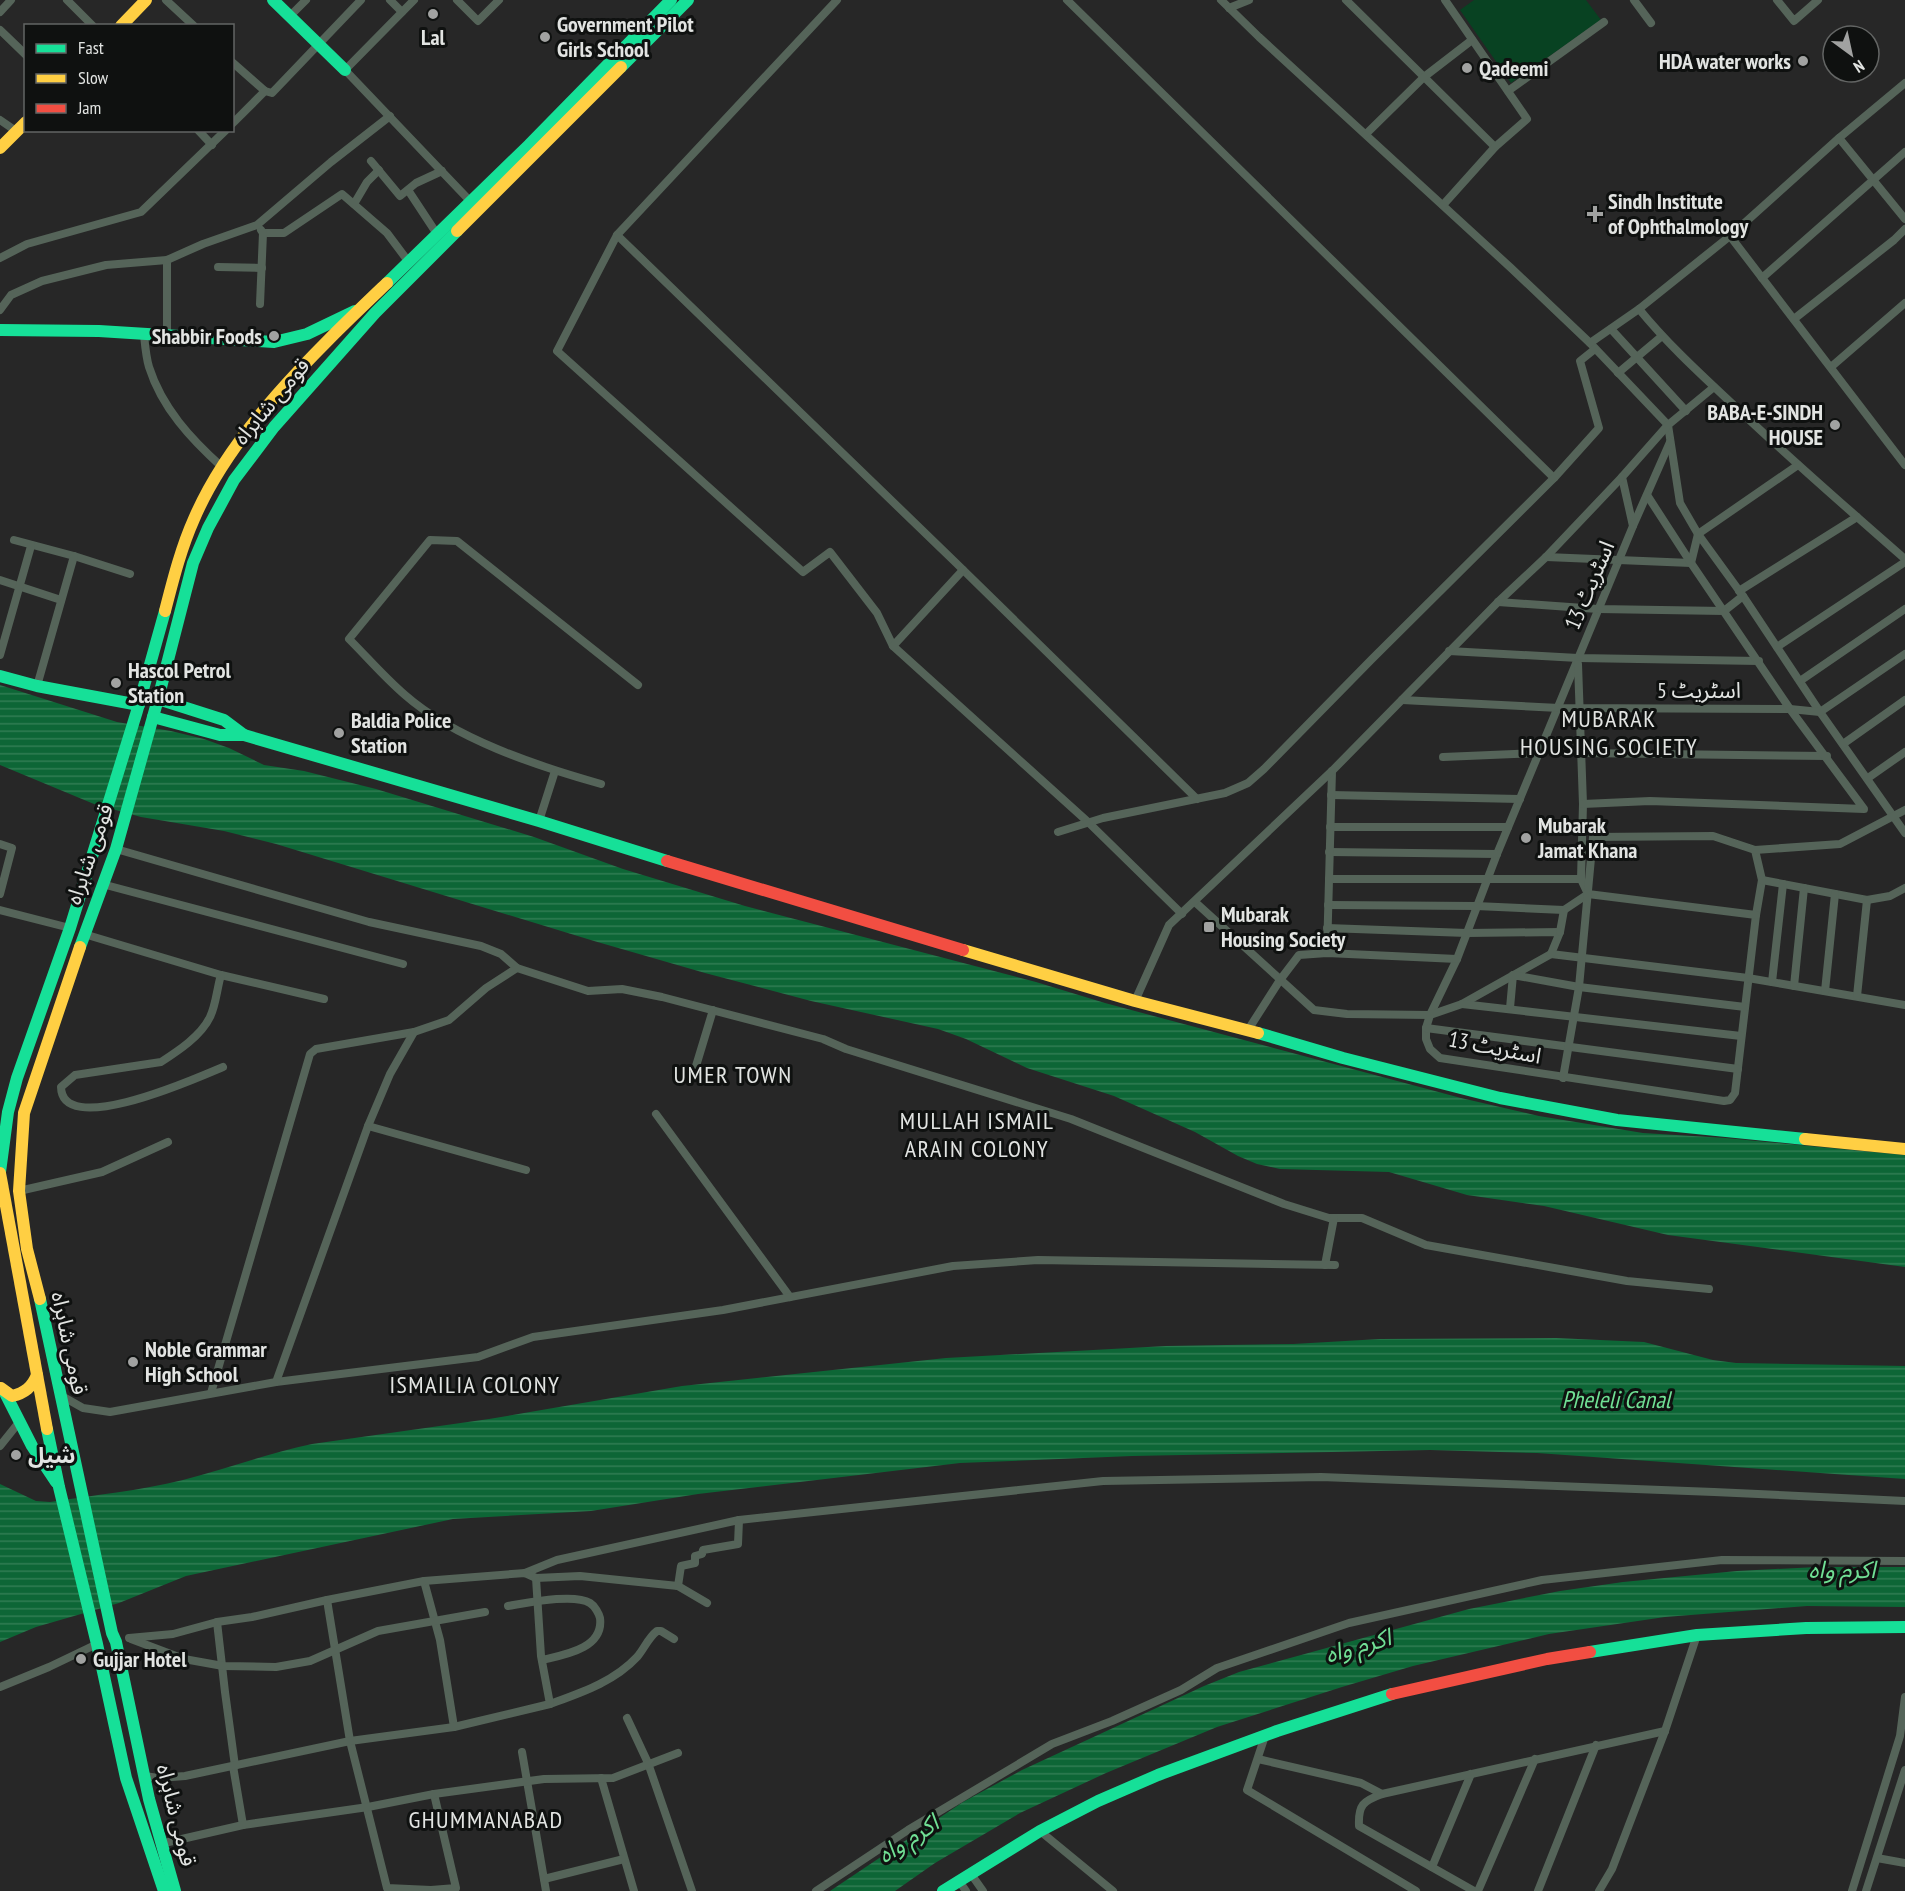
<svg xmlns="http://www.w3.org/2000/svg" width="1905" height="1891" viewBox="0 0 1905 1891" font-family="'PT Sans Narrow','Noto Sans Arabic',sans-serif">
  <defs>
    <pattern id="water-rules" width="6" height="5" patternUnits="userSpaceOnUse" patternTransform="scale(1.5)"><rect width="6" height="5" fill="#0d6636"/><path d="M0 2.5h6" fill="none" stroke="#307c53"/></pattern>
  </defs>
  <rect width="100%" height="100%" fill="#272727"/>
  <path fill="#084222" d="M 1474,0 L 1586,0 L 1601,20 L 1511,83 L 1460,10 Z"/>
  <g fill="url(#water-rules)">
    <path d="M 0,685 L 117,722 L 171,731 L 204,739 L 229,748 L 264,765 L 304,771 L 376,789 L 534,837 L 623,869 L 745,906 L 1036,982 L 1105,1003 L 1461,1098 L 1539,1116 L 1643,1133 L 1726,1138 L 1905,1155 L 1905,1267 L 1668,1235 L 1544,1206 L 1467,1195 L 1389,1172 L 1280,1169 L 1257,1164 L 1238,1156 L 1195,1132 L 1114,1096 L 1027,1068 L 966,1039 L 938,1029 L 811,1001 L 705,973 L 594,941 L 276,844 L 224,831 L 141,817 L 94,804 L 0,765 Z"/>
    <path d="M 1556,1338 L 1644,1342 L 1713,1360 L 1736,1363 L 1905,1366 L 1905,1479 L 1537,1453 L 1430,1450 L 1132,1456 L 960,1463 L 698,1494 L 591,1511 L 453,1519 L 186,1576 L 119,1603 L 36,1627 L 0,1642 L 0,1484 L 36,1501 L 50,1502 C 94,1495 139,1491 183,1480 C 226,1469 269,1453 312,1444 L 489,1419 L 682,1386 L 946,1358 L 1166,1346 L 1293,1344 L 1380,1339 Z"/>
    <path d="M 1817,1567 L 1905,1567 L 1905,1607 L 1807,1606 L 1665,1617 L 1549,1634 L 1413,1666 L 1342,1687 L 1217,1727 L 1106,1773 L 1020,1813 L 935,1863 L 895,1891 L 830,1891 L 963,1802 L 1022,1770 L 1204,1686 L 1239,1672 L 1469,1609 L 1560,1591 L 1623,1582 L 1737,1571 Z"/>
  </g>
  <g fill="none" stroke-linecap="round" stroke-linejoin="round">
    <g stroke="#556459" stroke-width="8">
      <path d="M 67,0 L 93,26"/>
      <path d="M 166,0 L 194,26"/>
      <path d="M 390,0 L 402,12"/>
      <path d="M 414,0 L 345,70 L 471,202"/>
      <path d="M 457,0 L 478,21 L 499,0"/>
      <path d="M 837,0 L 617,235 L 557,351 L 803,572 L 830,552 L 877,613 L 893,646"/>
      <path d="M 1067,0 L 1554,478"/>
      <path d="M 1221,0 L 1259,37 L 1511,268 L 1590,343 L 1668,425 L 1680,503 L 1698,534 L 1743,596 L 1820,712 L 1905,833"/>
      <path d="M 1346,0 L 1495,147"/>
      <path d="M 1634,0 L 1651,23"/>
      <path d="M 1777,0 L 1794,21 L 1818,0"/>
      <path d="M 1229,8 L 1249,0"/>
      <path d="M 0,12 L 11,0"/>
      <path d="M 290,16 L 306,0"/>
      <path d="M 0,30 L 26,55"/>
      <path d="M 232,62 L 265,91 L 272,93 L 361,0"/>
      <path d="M 1508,91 L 1604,22"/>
      <path d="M 0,120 L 16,131"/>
      <path d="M 232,124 L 265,91"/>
      <path d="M 198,130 L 212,145"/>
      <path d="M 1366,134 L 1424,77 L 1472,40"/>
      <path d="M 1839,138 L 1905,219"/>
      <path d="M 371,161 L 400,196 L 416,183 L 442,171"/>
      <path d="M 408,190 L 437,234"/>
      <path d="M 354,204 L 367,182 L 379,170"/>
      <path d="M 1443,205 L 1495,147 L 1527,119 L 1445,0"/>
      <path d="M 263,233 L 284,233 L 342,194 L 387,233 L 408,261"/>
      <path d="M 617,235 L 954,561 L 1197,799"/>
      <path d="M 1730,236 L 1905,465"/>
      <path d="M 0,258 L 27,244 L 141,212 L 226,130"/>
      <path d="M 167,260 L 167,336"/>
      <path d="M 218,267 L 262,268"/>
      <path d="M 1762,278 L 1905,152"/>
      <path d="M 260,304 L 263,233 L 261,230"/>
      <path d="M 1639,309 C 1670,347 1706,379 1742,413 C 1795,463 1850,511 1905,559"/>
      <path d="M 0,310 L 11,295 L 42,281 L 106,265 L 167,260 L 203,244 L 257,225 L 331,162 L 390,116"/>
      <path d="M 1794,319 L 1894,240 L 1905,229"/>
      <path d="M 1611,329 L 1686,411"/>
      <path d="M 144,335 C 145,345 146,357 149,367 C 162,408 191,439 222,467"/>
      <path d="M 1590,343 L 1639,309 L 1730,236 L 1839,138 L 1905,83"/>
      <path d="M 1831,367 L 1905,303"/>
      <path d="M 1618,373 L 1662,336"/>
      <path d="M 1714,387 L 1668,425 L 1622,477 L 1633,526 L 1497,854 L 1457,959 L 1430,1015 L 1426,1028 L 1426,1039 L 1430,1049 L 1440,1058 L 1724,1101 L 1730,1100 L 1735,1093 L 1756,915 L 1762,880 L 1755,850"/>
      <path d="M 1633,526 L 1670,442"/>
      <path d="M 14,540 L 74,556 L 130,574"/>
      <path d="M 1546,557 L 1691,563 L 1698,534 L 1798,465"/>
      <path d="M 963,570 L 893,646 L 1088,822 L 1182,914"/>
      <path d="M 0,580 L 61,600"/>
      <path d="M 1739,591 L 1857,517"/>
      <path d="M 1498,602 L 1598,609 L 1724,611 L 1743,596"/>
      <path d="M 1777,647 L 1905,562"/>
      <path d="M 1449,651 L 1578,658 L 1759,661"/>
      <path d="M 0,655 L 31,546"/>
      <path d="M 1578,664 L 1583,804 L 1581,879"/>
      <path d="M 1800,681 L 1905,609"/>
      <path d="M 37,686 L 74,556"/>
      <path d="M 1402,700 L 1559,708 L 1790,709 L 1820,712 L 1905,654"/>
      <path d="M 1843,744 L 1905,700"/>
      <path d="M 1580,753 L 1827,756"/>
      <path d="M 1443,757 L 1540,753"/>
      <path d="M 1868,778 L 1905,752"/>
      <path d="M 601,784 C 537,766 455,739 405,695 C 385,678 368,658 349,639 L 430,540 L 457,541 L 638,685"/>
      <path d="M 1331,795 L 1520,799"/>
      <path d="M 1583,804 L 1650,801 L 1864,809 L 1790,709 L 1691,563 L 1647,495"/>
      <path d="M 539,821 L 555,771"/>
      <path d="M 1330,827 L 1508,827"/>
      <path d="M 1058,832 L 1103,818 L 1225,793 L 1248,783 L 1264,769 L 1372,659 L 1554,478 L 1599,428 L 1580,361 L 1595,349"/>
      <path d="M 0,844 L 12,848 L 0,894"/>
      <path d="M 116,849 L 369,922 L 481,946 L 501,954 L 517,968 L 588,991 L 622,989 L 662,997 L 823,1039 L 846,1049 L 1071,1119 L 1284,1204 L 1329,1218 L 1362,1218 L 1426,1245 L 1627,1281 L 1709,1289"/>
      <path d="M 1329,852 L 1497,854"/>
      <path d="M 1329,879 L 1581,879 L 1588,894"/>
      <path d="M 1762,880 L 1867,900 L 1890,896 L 1905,888"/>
      <path d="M 102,884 L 403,964"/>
      <path d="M 1195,902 L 1314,1010 L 1347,1014 L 1430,1015 L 1462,1004 L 1551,954 L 1748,978 L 1905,1005"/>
      <path d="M 1328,905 L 1476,906 L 1564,910 L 1588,894 L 1756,915"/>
      <path d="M 0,910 L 70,928"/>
      <path d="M 1327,928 L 1467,933 L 1560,932 L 1551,954"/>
      <path d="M 1560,932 L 1564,910"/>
      <path d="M 84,934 L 221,975 L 324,999"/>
      <path d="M 1327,953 L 1332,771"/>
      <path d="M 221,975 C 217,988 216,1005 210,1017 C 201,1036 178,1051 161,1062 L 75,1075 L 61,1087 C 62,1139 199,1077 223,1067"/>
      <path d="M 1772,982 L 1783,884"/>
      <path d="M 1794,986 L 1804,888"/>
      <path d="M 1825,991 L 1835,894"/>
      <path d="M 1857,996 L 1867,900"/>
      <path d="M 1135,1001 L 1169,925 L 1332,771 L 1498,602 L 1546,557 L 1622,477"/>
      <path d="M 1462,1004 L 1741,1036"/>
      <path d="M 1510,1008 L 1513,975 L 1579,987 L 1745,1007"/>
      <path d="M 1426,1028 L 1738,1069"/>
      <path d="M 1248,1030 L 1280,980 L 1299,955 L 1327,953 L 1457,959"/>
      <path d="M 696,1066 L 713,1010"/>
      <path d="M 1563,1078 L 1579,987 L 1593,837 L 1713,836 L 1755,850 L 1840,844 L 1905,810"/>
      <path d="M 656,1114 L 790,1297"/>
      <path d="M 368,1126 L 526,1170"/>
      <path d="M 19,1191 L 102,1172 L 168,1142"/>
      <path d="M 1325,1265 L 1334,1218"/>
      <path d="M 276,1382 L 478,1357 L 533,1337 L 723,1310 L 953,1266 L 1038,1260 L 1335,1265"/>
      <path d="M 211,1393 L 310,1054 L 316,1049 L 414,1032"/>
      <path d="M 60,1395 L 83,1408 L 110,1412 L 276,1382 L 368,1126 L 390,1074 L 414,1032 L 449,1020 L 486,988 L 517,968"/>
      <path d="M 0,1446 L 20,1421"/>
      <path d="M 525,1573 L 557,1560 L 739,1520 L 1103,1481 L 1321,1477 L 1714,1492 L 1905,1501"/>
      <path d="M 424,1581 L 440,1640 L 454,1727"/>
      <path d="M 678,1586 L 681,1566 L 695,1563 L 695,1556 L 702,1554 L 703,1550 L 738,1544 L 739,1520"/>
      <path d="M 327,1600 L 350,1741 L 387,1888 L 431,1890 L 456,1888 L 434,1794"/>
      <path d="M 508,1606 C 527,1603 574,1593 590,1603 C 595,1606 599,1614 600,1618 C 604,1649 563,1655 542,1660"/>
      <path d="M 217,1622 L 225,1692 L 235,1766"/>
      <path d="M 129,1638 L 173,1634 L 217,1622 L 252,1617 L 327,1600 L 424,1581 L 525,1573 L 536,1578 L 580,1576 L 678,1586 L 707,1603"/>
      <path d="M 131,1639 L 184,1659 L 223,1666 L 276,1667 L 310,1661 L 378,1631 L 485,1612"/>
      <path d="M 0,1687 L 49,1667 L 97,1644"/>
      <path d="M 550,1704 C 580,1693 614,1682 637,1657 C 644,1649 648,1638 657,1631 L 661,1631 L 674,1639"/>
      <path d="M 627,1718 L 648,1763 L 692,1891"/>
      <path d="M 1265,1736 L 1247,1790 L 1416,1891"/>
      <path d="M 522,1752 L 546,1891"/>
      <path d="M 1258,1759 L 1361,1783 L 1382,1794"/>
      <path d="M 233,1766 L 243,1825"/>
      <path d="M 144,1776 L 159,1778 L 185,1776 L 350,1741 L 454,1727 L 550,1704 L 541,1656 L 536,1578"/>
      <path d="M 601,1778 L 634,1891"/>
      <path d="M 1040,1831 L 1113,1891"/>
      <path d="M 160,1844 L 243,1825 L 368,1807 L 434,1794 L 544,1779 L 613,1778 L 678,1753"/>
      <path d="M 1877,1858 L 1905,1863"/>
      <path d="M 1432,1867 L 1471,1774"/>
      <path d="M 971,1874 L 983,1891"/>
      <path d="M 544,1879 L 624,1859"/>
      <path d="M 959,1881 L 966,1891"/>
      <path d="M 816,1891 L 908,1830 L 1052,1744 L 1112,1721 L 1181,1690 L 1217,1668 L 1349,1623 L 1542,1580 L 1722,1560 L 1905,1561"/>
      <path d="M 1474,1891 L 1359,1826 C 1358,1805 1363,1801 1382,1794 L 1665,1731"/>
      <path d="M 1478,1891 L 1535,1759"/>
      <path d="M 1538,1891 L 1596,1745"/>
      <path d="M 1599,1891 L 1612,1869 L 1665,1731 L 1697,1635"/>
      <path d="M 1852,1891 L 1900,1736 L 1905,1697"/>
      <path d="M 1866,1891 L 1905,1770"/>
    </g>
    <g stroke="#16e098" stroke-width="12">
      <path d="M 273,0 L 345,70"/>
      <path d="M 621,67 L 688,0"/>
      <path d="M 387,283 L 529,145 L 671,0"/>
      <path d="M 0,330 L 99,331 L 274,342 L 307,334 L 355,311"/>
      <path d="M 0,676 L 37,686 L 139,705"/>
      <path d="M 158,699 L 224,720 L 244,735"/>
      <path d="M 153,717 L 220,735 L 244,735 L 539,821 L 667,861"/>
      <path d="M 80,947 L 116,849 L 158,699 L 193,563 L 208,528 L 234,480 L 274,427 L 375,313 L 457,231"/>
      <path d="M 1258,1033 L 1343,1058 L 1500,1098 L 1617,1120 L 1805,1139"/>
      <path d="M 0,1172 L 8,1112 L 17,1078 L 70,928 L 137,711 L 165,611"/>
      <path d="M 40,1299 L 112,1633 L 116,1642 L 149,1799 L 175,1891"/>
      <path d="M 4,1391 L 32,1446 L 56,1482"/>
      <path d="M 47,1429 L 59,1487 L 97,1644 L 126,1778 L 164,1891"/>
      <path d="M 1590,1652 L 1697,1635 L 1806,1628 L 1905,1627"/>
      <path d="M 943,1891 L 1040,1831 L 1098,1801 L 1158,1775 L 1277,1731 L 1392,1694"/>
    </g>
    <g stroke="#ffcf43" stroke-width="12">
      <path d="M 121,26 L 146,0"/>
      <path d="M 0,148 L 26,122"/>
      <path d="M 457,231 L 621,67"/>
      <path d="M 165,611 C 173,580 181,548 194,519 C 232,430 317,350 387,283"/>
      <path d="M 963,950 L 1135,1001 L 1258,1033"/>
      <path d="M 1805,1139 L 1905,1149"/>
      <path d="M 0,1173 L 47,1429"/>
      <path d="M 40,1299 L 27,1249 L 19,1191 L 24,1113 L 80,947"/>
      <path d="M 1,1388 L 12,1396 C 25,1393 32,1387 37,1375"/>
    </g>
    <g stroke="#f24e42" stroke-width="12">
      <path d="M 667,861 L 963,950"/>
      <path d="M 1392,1694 L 1547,1659 L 1590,1652"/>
    </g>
  </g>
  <g fill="#a1a2a1" stroke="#0f1110" stroke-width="2">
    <circle cx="433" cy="14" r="6"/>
    <circle cx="545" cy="37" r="6"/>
    <circle cx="1803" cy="61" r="6"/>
    <circle cx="1467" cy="68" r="6"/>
    <path d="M1592 205h6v6h6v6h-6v6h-6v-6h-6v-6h6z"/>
    <circle cx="274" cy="336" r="6"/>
    <circle cx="1835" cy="425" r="6"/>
    <circle cx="116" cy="683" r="6"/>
    <circle cx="339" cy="733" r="6"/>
    <circle cx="1526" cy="838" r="6"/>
    <rect x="1203" y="921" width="12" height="12" rx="3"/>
    <circle cx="133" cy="1362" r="6"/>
    <circle cx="16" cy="1455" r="6"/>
    <circle cx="81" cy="1659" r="6"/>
  </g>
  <g text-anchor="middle" stroke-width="6" stroke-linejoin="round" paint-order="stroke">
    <g font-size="22" font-weight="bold" fill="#e2e4e2" stroke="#0f1110" text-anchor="start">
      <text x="557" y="32">Government Pilot<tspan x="557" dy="25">Girls School</tspan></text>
      <text x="433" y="45" text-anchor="middle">Lal</text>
      <text x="1791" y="69" text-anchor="end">HDA water works</text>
      <text x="1479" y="76">Qadeemi</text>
      <text x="1608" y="209">Sindh Institute<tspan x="1608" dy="25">of Ophthalmology</tspan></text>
      <text x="262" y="344" text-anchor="end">Shabbir Foods</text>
      <text x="1823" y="420" text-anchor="end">BABA-E-SINDH<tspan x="1823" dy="25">HOUSE</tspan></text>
      <text x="128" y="678">Hascol Petrol<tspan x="128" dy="25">Station</tspan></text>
      <text x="351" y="728">Baldia Police<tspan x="351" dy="25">Station</tspan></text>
      <text x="1538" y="833">Mubarak<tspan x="1538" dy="25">Jamat Khana</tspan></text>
      <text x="1221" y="922">Mubarak<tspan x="1221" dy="25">Housing Society</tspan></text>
      <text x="145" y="1357">Noble Grammar<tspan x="145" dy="25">High School</tspan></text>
      <text x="28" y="1463">شیل</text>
      <text x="93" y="1667">Gujjar Hotel</text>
    </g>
    <g font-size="22" fill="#e2e4e2" stroke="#0f1110">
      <text transform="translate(271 401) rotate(-50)" y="8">قومی شاہراہ</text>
      <text transform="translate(1589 585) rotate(-67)" y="8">اسٹریٹ 13</text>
      <text x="1699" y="698">اسٹریٹ 5</text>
      <text transform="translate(89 854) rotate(-71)" y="8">قومی شاہراہ</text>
      <text transform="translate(1495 1047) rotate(11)" y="8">اسٹریٹ 13</text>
      <text transform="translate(70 1343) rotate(78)" y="8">قومی شاہراہ</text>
      <text transform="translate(177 1815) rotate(76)" y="8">قومی شاہراہ</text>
    </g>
    <g font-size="24" letter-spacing="1.5" fill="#e2e4e2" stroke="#0f1110">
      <text x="1609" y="727">MUBARAK<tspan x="1609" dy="28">HOUSING SOCIETY</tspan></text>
      <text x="733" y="1083">UMER TOWN</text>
      <text x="977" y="1129">MULLAH ISMAIL<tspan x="977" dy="28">ARAIN COLONY</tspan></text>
      <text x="475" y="1393">ISMAILIA COLONY</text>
      <text x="486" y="1828">GHUMMANABAD</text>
    </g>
    <g font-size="24" font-style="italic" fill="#70df94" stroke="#0f1110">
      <text x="1616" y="1408">Pheleli Canal</text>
      <text x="1842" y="1578">اکرم واہ</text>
      <text transform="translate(1358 1646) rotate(-16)" y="8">اکرم واہ</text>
      <text transform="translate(908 1839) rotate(-33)" y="8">اکرم واہ</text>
    </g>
  </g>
  <rect x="24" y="24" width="210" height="108" fill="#0f1110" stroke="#636564" stroke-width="1.5"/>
  <rect x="36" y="44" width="30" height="9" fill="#16e098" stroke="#636564" stroke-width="1.5"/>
  <text x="78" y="54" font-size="18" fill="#e2e4e2">Fast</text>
  <rect x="36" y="74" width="30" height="9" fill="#ffcf43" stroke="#636564" stroke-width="1.5"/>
  <text x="78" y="84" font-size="18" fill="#e2e4e2">Slow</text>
  <rect x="36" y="104" width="30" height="9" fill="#f24e42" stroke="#636564" stroke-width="1.5"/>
  <text x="78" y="114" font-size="18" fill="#e2e4e2">Jam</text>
  <g transform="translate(1851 54) rotate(147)"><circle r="28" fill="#0f1110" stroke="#636564" stroke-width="1.5"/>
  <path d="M0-4.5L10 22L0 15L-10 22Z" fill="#a1a2a1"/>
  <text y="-9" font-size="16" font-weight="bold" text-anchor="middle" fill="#e2e4e2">N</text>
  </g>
</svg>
